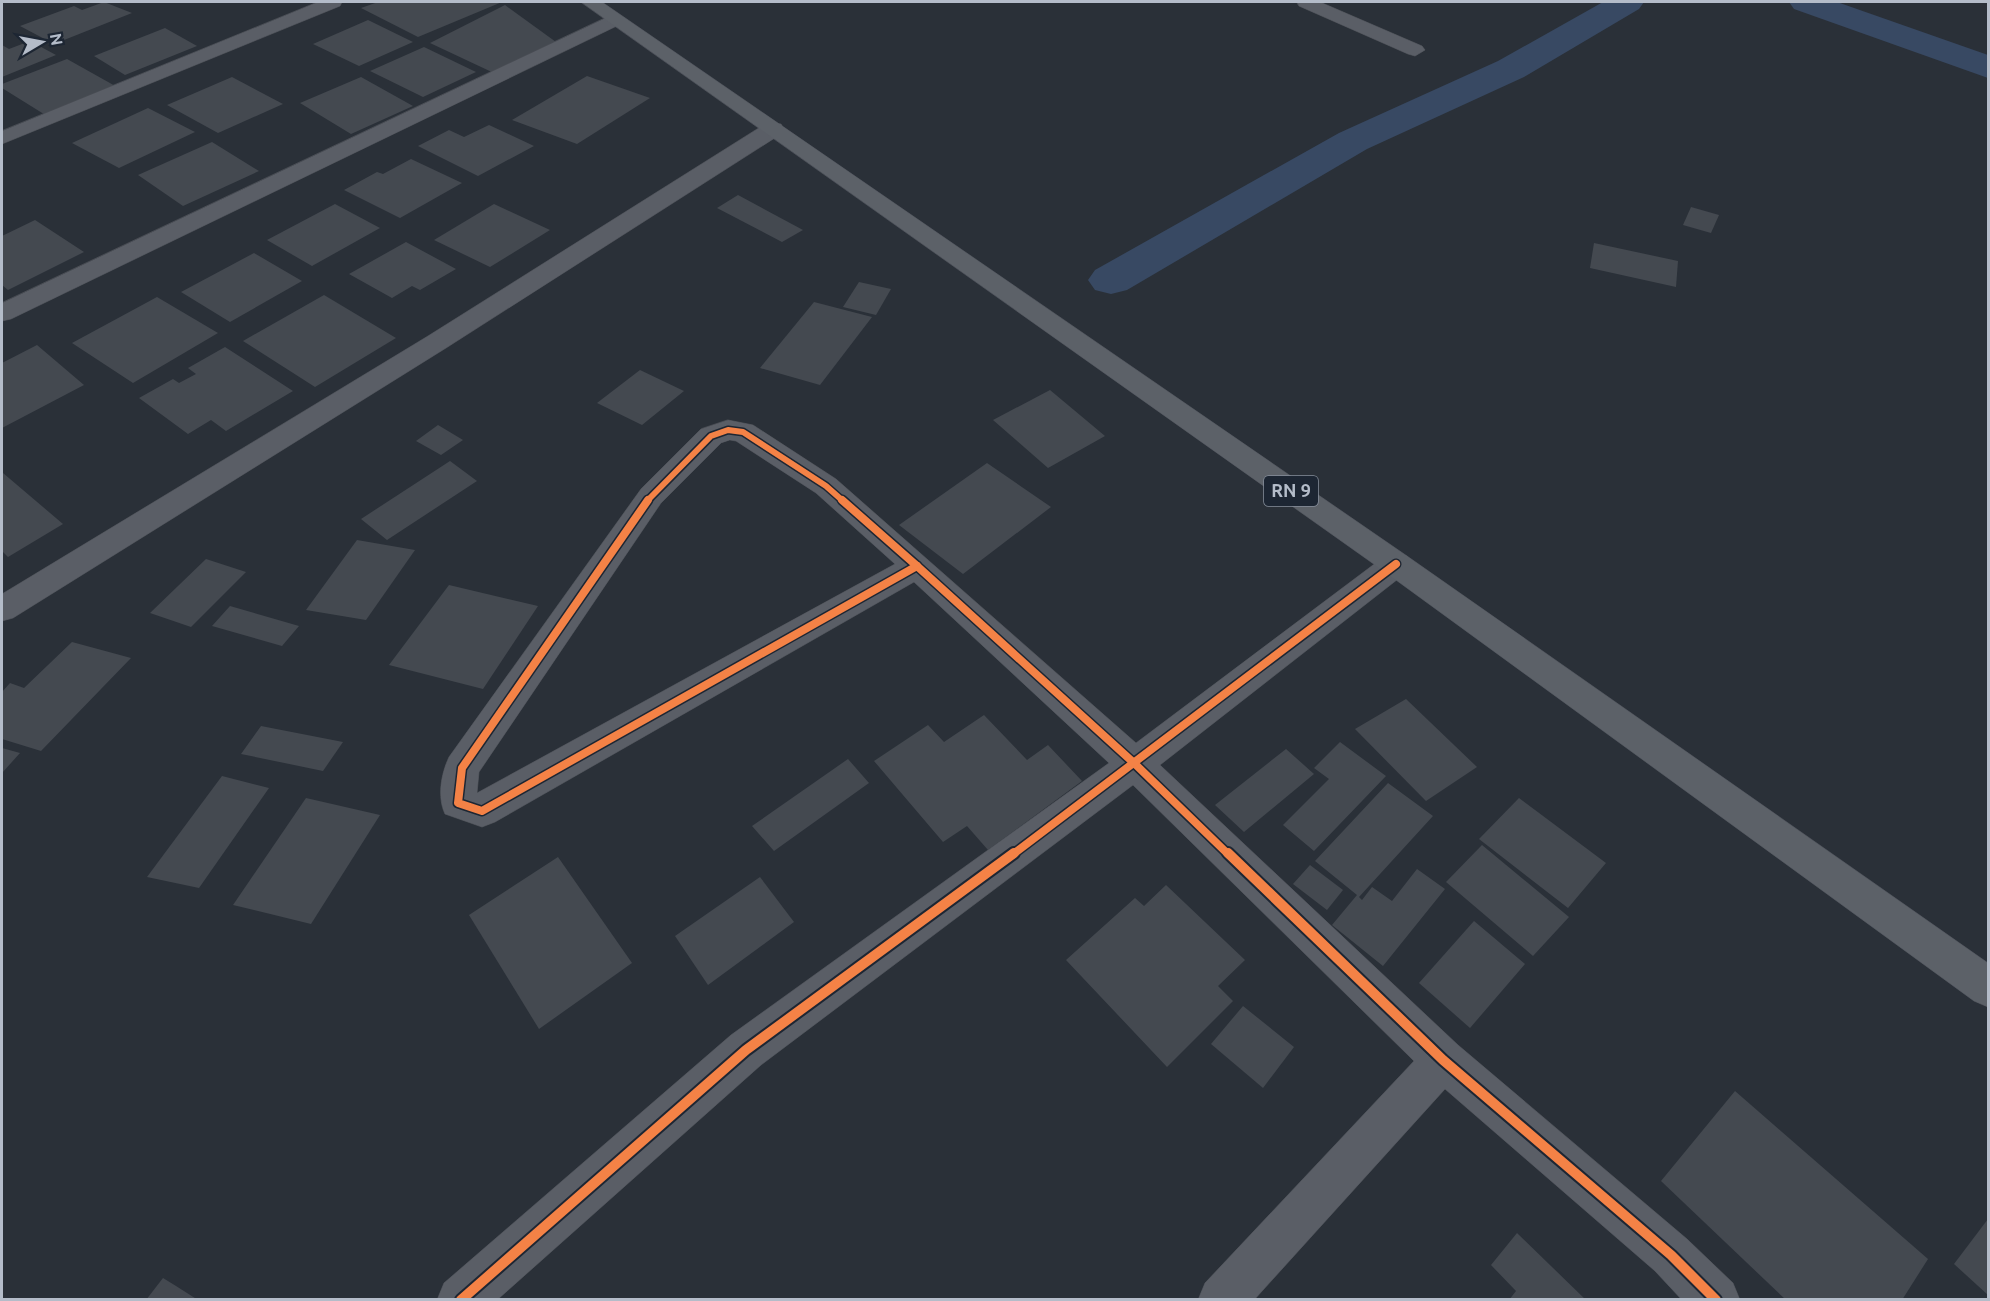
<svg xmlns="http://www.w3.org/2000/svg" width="1990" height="1301" viewBox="0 0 1990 1301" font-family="Ubuntu,sans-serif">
  <rect width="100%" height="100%" fill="#2a3038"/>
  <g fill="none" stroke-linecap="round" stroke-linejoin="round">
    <g fill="#384963" fill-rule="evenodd">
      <path d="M 1603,2 L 1644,2 L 1639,9 L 1524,77 L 1367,149 L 1127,290 L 1111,294 L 1095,290 L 1088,280 L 1095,270 L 1339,133 L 1498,61 Z"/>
      <path d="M 1789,2 L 1837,2 L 1988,55 L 1988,78 L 1794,9 Z"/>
    </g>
  </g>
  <g fill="#444950">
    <path d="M 104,2 L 132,13 L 54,44 L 20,26 L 74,6 L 82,10 Z"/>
    <path d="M 378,2 L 502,2 L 418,37 L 361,8 Z"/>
    <path d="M 505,5 L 556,42 L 496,74 L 430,43 Z"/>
    <path d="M 368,20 L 413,42 L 359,66 L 313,44 Z"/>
    <path d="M 165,28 L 197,46 L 125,75 L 94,56 Z"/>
    <path d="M 30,41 L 56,55 L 2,77 L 2,45 L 9,49 Z"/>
    <path d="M 424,47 L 476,72 L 423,97 L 370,71 Z"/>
    <path d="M 67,59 L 117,87 L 47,116 L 2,88 L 2,84 Z"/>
    <path d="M 587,76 L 650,98 L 577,144 L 512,120 Z"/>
    <path d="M 232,77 L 283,104 L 218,133 L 167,105 Z"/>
    <path d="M 361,77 L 413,106 L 351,134 L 300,103 Z"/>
    <path d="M 148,108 L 195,132 L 119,168 L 72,143 Z"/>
    <path d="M 489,125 L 534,146 L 478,176 L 418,146 L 449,130 L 464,137 Z"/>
    <path d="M 212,142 L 259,171 L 183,206 L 138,175 Z"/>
    <path d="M 411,159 L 462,183 L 400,218 L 344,190 L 377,172 L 383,174 Z"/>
    <path d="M 738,195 L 803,230 L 782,242 L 717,208 Z"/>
    <path d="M 335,204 L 380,228 L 312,266 L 267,240 Z"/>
    <path d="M 494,204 L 550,230 L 490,267 L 434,240 Z"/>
    <path d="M 1691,207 L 1719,215 L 1711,233 L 1683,225 Z"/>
    <path d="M 35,220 L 84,252 L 8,290 L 2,285 L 2,236 Z"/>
    <path d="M 406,242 L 456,269 L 420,290 L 412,286 L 392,298 L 349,274 Z"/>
    <path d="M 1594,243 L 1678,261 L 1676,287 L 1590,268 Z"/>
    <path d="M 254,253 L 302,281 L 230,322 L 181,292 Z"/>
    <path d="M 859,282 L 891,289 L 876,315 L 843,307 Z"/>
    <path d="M 324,295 L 396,338 L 315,387 L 243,341 Z"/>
    <path d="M 157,297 L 218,333 L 133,383 L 72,343 Z"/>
    <path d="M 814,302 L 872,317 L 820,385 L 760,368 Z"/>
    <path d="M 37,345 L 84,385 L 2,428 L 2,363 Z"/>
    <path d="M 225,347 L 293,391 L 226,431 L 211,420 L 188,434 L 139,398 L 173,379 L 179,383 L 196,374 L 188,368 Z"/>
    <path d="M 640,370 L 684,391 L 642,425 L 597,403 Z"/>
    <path d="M 1050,390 L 1105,436 L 1048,468 L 993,420 Z"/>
    <path d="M 438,425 L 463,440 L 441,455 L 416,441 Z"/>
    <path d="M 450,461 L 477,481 L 387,540 L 361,519 Z"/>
    <path d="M 987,463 L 1051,507 L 963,574 L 899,525 Z"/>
    <path d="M 3,473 L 63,524 L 8,557 L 2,551 Z"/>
    <path d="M 357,540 L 415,550 L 366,620 L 306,610 Z"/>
    <path d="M 206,559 L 246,572 L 191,627 L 150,613 Z"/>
    <path d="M 449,585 L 538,606 L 483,689 L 389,665 Z"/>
    <path d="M 230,606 L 299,626 L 282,646 L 212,626 Z"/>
    <path d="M 72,642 L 131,658 L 41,751 L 2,739 L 2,692 L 10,683 L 24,688 Z"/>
    <path d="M 1406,699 L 1477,767 L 1426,801 L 1355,729 Z"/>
    <path d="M 984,715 L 1027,760 L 1048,745 L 1082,781 L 988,850 L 967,826 L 943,842 L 874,761 L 928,725 L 944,742 Z"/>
    <path d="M 261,726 L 343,742 L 323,771 L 241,754 Z"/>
    <path d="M 1340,742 L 1386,776 L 1314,851 L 1283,825 L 1329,779 L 1314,768 Z"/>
    <path d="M 2,748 L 20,753 L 2,773 Z"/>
    <path d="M 1286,749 L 1314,774 L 1244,832 L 1215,805 Z"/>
    <path d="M 848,759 L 869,783 L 774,851 L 752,826 Z"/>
    <path d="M 222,776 L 269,788 L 199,888 L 147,877 Z"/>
    <path d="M 1388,783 L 1433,816 L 1359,897 L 1362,900 L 1372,887 L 1392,901 L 1417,869 L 1445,889 L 1383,966 L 1332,925 L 1357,895 L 1315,861 Z"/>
    <path d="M 306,798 L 380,815 L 311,924 L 233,905 Z"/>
    <path d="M 1519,798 L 1606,863 L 1568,908 L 1479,839 Z"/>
    <path d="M 1482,845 L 1569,917 L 1533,956 L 1446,882 Z"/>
    <path d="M 558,857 L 632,963 L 539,1029 L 469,915 Z"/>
    <path d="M 1310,865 L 1343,890 L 1327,910 L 1293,884 Z"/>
    <path d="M 760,877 L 794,922 L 708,985 L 675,936 Z"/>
    <path d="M 1166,885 L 1245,960 L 1218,986 L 1233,1001 L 1167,1067 L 1066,960 L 1135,898 L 1144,906 Z"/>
    <path d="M 1474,921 L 1525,964 L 1470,1028 L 1419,983 Z"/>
    <path d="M 1243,1006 L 1294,1047 L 1263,1088 L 1211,1044 Z"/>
    <path d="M 1735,1091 L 1928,1259 L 1902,1300 L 1786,1300 L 1661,1181 Z"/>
    <path d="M 1988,1219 L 1988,1295 L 1954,1264 Z"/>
    <path d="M 1517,1233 L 1586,1300 L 1509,1300 L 1516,1291 L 1491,1265 Z"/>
    <path d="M 163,1278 L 176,1286 L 198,1300 L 146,1300 Z"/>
  </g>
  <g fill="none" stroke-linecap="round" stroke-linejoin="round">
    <g stroke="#484c53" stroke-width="1">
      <g id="street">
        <path d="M 318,2 L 342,2 L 340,6 L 2,144 L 2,131 Z"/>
        <path d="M 1297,2 L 1320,2 L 1422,46 L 1425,50 L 1415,56 L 1408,54 L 1299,6 Z"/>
        <path d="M 616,13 L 625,19 L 623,23 L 11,319 L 2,321 L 2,303 Z"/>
        <path d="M 773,123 L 781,124 L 784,129 L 781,134 L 446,348 L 13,618 L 2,621 L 2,594 L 428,336 L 765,124 Z"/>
        <path d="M 728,420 L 753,425 L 836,479 L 1136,743 L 1385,556 L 1396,552 L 1407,556 L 1412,564 L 1407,572 L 1160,765 L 1458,1045 L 1687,1239 L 1733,1283 L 1740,1300 L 1682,1300 L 1655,1271 L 1445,1089 L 1254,1300 L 1198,1300 L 1205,1283 L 1414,1061 L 1133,785 L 761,1065 L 497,1300 L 437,1300 L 444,1283 L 731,1035 L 1109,763 L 914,582 L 495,822 L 482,827 L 445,814 C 437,797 441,774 449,757 L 641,489 L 701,429 ZM 730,440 L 736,441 L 816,493 L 895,564 L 477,793 L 479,772 L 661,503 L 721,443 Z"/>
      </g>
    </g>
    <g stroke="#484c55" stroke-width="1">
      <path id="primary" d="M 581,2 L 602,2 L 1407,556 L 1988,963 L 1988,1007 L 1974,1001 L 1385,572 Z"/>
    </g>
    <use href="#street" fill="#5a5e66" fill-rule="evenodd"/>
    <use href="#primary" fill="#5c6168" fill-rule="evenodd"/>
    <g stroke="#1d2633" stroke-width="9">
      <path id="cycleway-far2" d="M 647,501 L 711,436 L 728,430 L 743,432 L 826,486 L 843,501"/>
    </g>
    <g stroke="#1d2633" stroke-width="11">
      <g id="cycleway-far1">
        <path d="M 648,500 L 462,768 L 458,803 L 482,811 L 917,566"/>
        <path d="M 842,500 L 917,566"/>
        <path d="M 917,566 L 1135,764 L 1229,855"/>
        <path d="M 1012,855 L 1396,564"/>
      </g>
    </g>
    <g stroke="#1d2633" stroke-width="14">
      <g id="cycleway">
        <path d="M 1228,853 L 1443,1060 L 1671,1255 L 1716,1300"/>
        <path d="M 461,1300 L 746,1050 L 1014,853"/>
      </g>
    </g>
    <use href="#cycleway-far2" stroke="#f48246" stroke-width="6"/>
    <use href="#cycleway-far1" stroke="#f48246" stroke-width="8"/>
    <use href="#cycleway" stroke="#f48246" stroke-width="10"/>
  </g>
  <g text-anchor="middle" stroke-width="6" stroke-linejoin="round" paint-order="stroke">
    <rect fill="#1d2633" stroke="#878f9c" stroke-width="1.5" x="1264" y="476" width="54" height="30" rx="4.5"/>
    <g font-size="18" font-weight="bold" fill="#b4bcc9">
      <text x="1291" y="497">RN 9</text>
    </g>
  </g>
  <rect width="1990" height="1301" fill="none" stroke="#b4bcc9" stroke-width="6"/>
  <g transform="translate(42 42) rotate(80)" stroke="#1d2633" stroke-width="4.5" paint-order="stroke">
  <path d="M0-4.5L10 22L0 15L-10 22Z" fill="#b4bcc9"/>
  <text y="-9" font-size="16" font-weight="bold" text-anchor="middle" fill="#b4bcc9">N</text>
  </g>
</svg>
